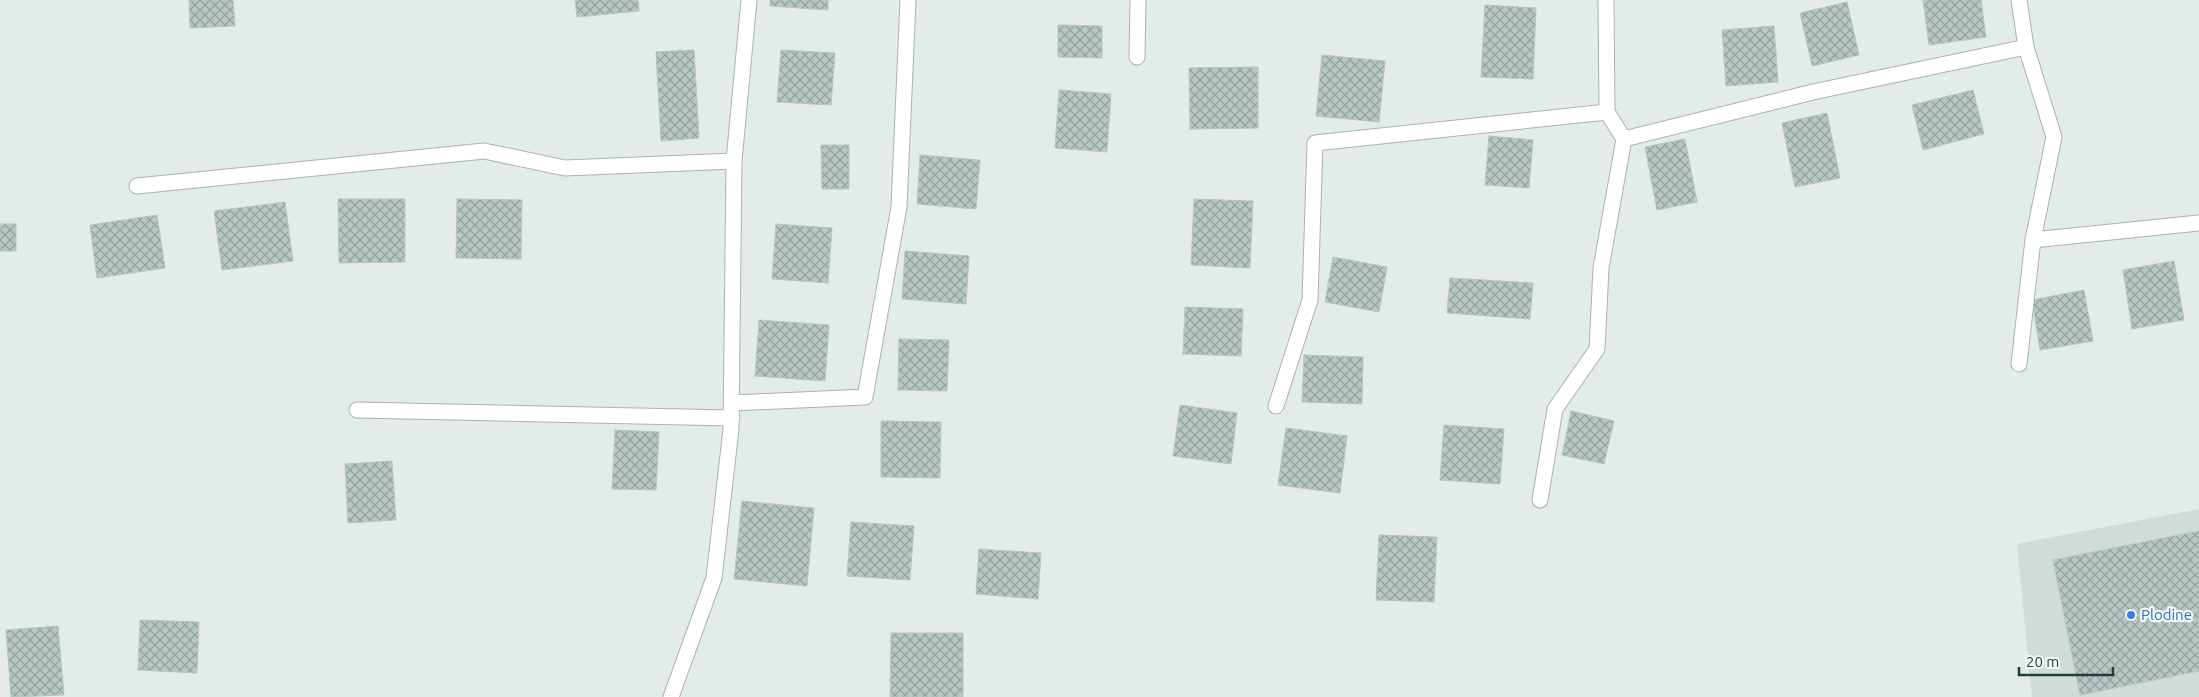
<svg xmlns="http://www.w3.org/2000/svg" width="2199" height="697" viewBox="0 0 2199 697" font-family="Ubuntu,sans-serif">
  <defs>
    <pattern id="building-cross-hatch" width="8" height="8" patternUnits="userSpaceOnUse" patternTransform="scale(1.25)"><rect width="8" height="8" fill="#b8c7c3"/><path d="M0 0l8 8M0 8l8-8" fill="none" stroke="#95a3a0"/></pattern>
  </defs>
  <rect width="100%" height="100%" fill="#e3ecea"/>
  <path fill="#d1dcd9" d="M 2199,509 L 2199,697 L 2032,697 L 2017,544 Z"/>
  <g fill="url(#building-cross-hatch)" stroke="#b6c6c2">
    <path d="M 189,0 L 233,0 L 235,26 L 190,28 Z"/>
    <path d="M 575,0 L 638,0 L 639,11 L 577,17 Z"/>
    <path d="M 770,0 L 828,0 L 828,10 L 770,6 Z"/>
    <path d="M 1923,0 L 1981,0 L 1986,37 L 1929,45 Z"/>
    <path d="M 1847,2 L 1859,55 L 1812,66 L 1800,13 Z"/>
    <path d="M 1485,5 L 1536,8 L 1533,79 L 1481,77 Z"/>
    <path d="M 1058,25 L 1102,26 L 1102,58 L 1058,57 Z"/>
    <path d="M 1774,26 L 1778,82 L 1726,86 L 1722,30 Z"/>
    <path d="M 694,50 L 699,138 L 661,141 L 656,52 Z"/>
    <path d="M 781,50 L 835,53 L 831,105 L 777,102 Z"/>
    <path d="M 1322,55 L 1385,61 L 1379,122 L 1316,116 Z"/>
    <path d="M 1258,67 L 1258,128 L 1190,129 L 1189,68 Z"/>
    <path d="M 1059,90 L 1111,94 L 1107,152 L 1055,148 Z"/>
    <path d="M 1973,90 L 1984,134 L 1923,150 L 1912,105 Z"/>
    <path d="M 1827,113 L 1840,178 L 1795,187 L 1782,123 Z"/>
    <path d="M 1489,136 L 1533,140 L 1529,188 L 1485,185 Z"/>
    <path d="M 1685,139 L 1697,202 L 1657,210 L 1645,147 Z"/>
    <path d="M 821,145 L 849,145 L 849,189 L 822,189 Z"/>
    <path d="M 920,155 L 980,160 L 976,209 L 917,204 Z"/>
    <path d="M 338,199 L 405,199 L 405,262 L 339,263 Z"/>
    <path d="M 457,199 L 522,200 L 521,259 L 456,258 Z"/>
    <path d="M 1194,199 L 1253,201 L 1250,268 L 1191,265 Z"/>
    <path d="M 285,202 L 293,261 L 222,270 L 214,211 Z"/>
    <path d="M 157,215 L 165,268 L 97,278 L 90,225 Z"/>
    <rect x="0" y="224" width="16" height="27"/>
    <path d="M 776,224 L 832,228 L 828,283 L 772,279 Z"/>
    <path d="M 905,251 L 969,256 L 966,304 L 902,299 Z"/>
    <path d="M 1333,257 L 1387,267 L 1379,312 L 1325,302 Z"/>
    <path d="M 2174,261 L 2184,320 L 2132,329 L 2123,270 Z"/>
    <path d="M 1450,278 L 1533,283 L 1530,319 L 1447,313 Z"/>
    <path d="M 2084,290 L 2093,341 L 2040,350 L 2032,300 Z"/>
    <path d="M 1185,307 L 1243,309 L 1241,356 L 1183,354 Z"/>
    <path d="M 759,320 L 829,325 L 825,381 L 755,376 Z"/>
    <path d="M 899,339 L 949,340 L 947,391 L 898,390 Z"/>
    <path d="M 1304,355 L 1363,357 L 1362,404 L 1302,402 Z"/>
    <path d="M 1180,405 L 1237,413 L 1231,464 L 1173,456 Z"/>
    <path d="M 1571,411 L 1614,421 L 1604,464 L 1562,455 Z"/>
    <path d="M 881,421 L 941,422 L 940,478 L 881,477 Z"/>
    <path d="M 1444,425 L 1504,429 L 1500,484 L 1440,480 Z"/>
    <path d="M 1286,428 L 1347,436 L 1340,493 L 1278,485 Z"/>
    <path d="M 615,430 L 659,432 L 656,490 L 612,489 Z"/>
    <path d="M 392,461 L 396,520 L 348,523 L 345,464 Z"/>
    <path d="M 742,501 L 814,508 L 807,586 L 734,579 Z"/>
    <path d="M 851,522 L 914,526 L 910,580 L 847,576 Z"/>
    <path d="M 2199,531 L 2199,671 L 2080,695 L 2053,560 Z"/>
    <path d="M 1379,535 L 1437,537 L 1434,602 L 1376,600 Z"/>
    <path d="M 979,549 L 1041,553 L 1038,599 L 976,594 Z"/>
    <path d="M 140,620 L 199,622 L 197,673 L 138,670 Z"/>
    <path d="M 58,626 L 64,695 L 11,697 L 6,630 Z"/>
    <path d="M 891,633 L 963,633 L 963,697 L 890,697 Z"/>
  </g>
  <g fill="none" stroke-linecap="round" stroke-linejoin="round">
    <g stroke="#a6b4b2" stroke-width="17">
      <g id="minor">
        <path d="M 2019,0 L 2026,47 L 2054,137 L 2033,240 L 2019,364"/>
        <path d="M 1137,57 L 1138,0"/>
        <path d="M 1624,139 L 1813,92 L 2026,47"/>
        <path d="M 137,186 L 484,151 L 565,168 L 734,161"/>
        <path d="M 2033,240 L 2199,223"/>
        <path d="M 732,403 L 865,397 L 899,207 L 908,0"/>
        <path d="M 1276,406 L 1310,300 L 1315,143 L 1607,112"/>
        <path d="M 357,410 L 732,418"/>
        <path d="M 1540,500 L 1555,409 L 1597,349 L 1601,268 L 1624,139 L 1607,112 L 1606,0"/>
        <path d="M 671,697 L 714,578 L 731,429 L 734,161 L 749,0"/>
      </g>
    </g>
    <use href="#minor" stroke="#fff" stroke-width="15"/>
  </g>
  <circle fill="#3f7fe0" stroke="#f3f9f7" stroke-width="2" cx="2131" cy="615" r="5"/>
  <g text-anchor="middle" stroke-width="4.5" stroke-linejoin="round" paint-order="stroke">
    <g font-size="15" fill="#366cbe" stroke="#f3f9f7" text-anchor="start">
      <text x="2141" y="620">Plodine</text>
    </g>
  </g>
  <path d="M2019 667v8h94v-8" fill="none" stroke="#233d3b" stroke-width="2.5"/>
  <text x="2026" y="667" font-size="15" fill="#233d3b" stroke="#f3f9f7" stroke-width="4" paint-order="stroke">20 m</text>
</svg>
